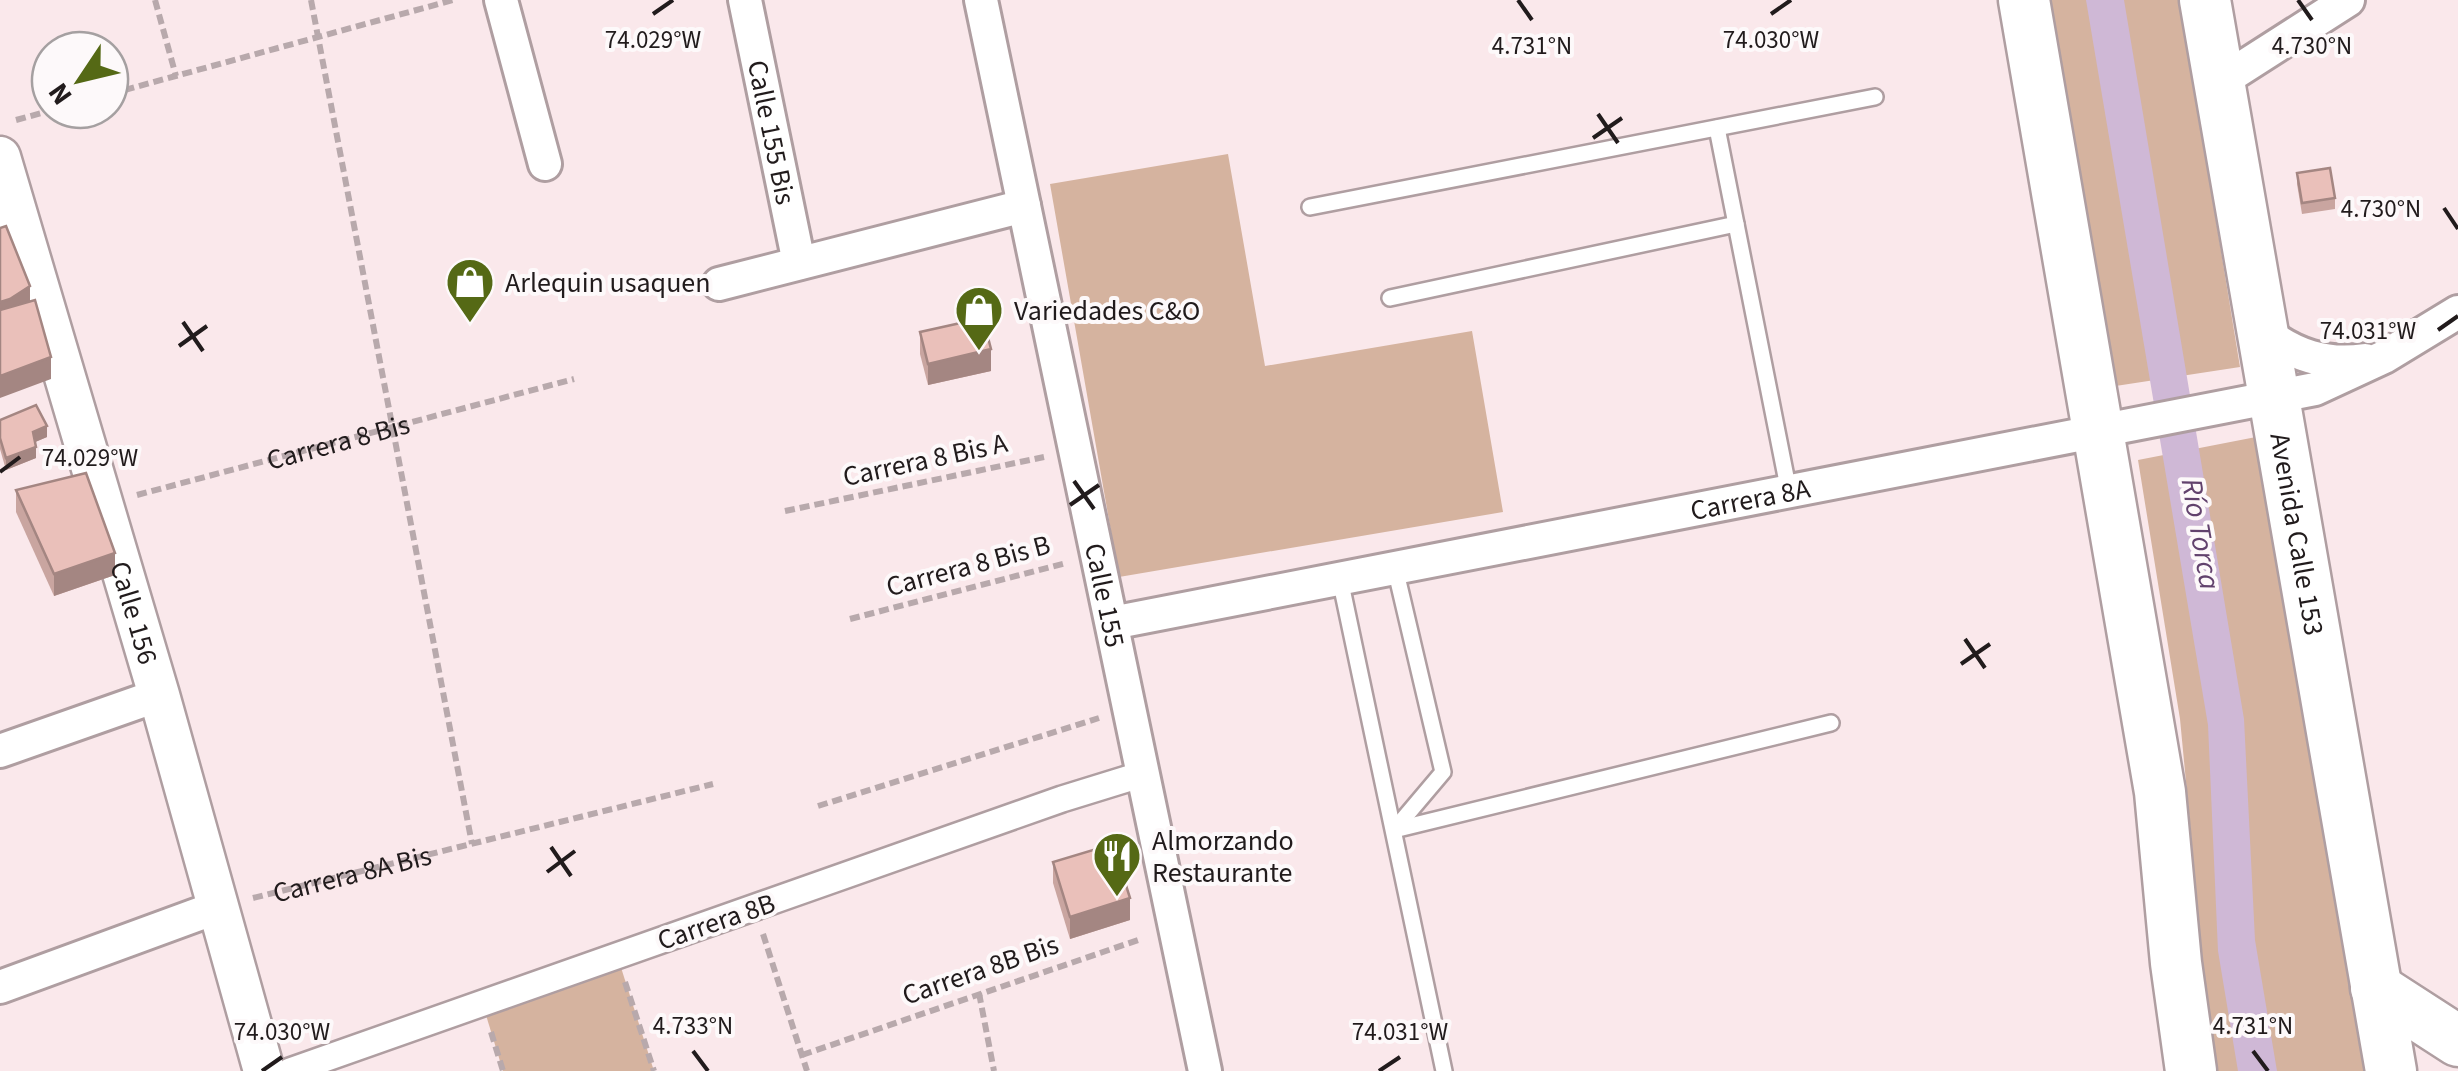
<svg xmlns="http://www.w3.org/2000/svg" width="2458" height="1071" viewBox="0 0 2458 1071" font-family="'Source Sans 3',sans-serif">
  <rect width="100%" height="100%" fill="#fae8eb"/>
  <g fill="#d5b39f">
    <path d="M 2041,0 L 2180,0 L 2240,367 L 2109,387 Z"/>
    <path d="M 1228,154 L 1265,366 L 1472,331 L 1503,512 L 1119,577 L 1050,184 Z"/>
    <path d="M 2256,437 L 2373,1071 L 2213,1071 L 2197,950 L 2192,845 L 2180,719 L 2138,460 Z"/>
    <path d="M 617,955 L 654,1071 L 503,1071 L 482,1002 Z"/>
  </g>
  <path fill="#cfb8d6" d="M 2086,0 L 2124,0 L 2244,719 L 2255,940 L 2277,1071 L 2238,1071 L 2218,951 L 2208,725 Z"/>
  <g fill="none" stroke-linecap="round" stroke-linejoin="round">
    <g stroke="#af9ea1" stroke-width="20">
      <g id="service">
        <path d="M 1717,128 L 1789,492"/>
        <path d="M 1310,207 L 1875,97"/>
        <path d="M 1390,298 L 1736,224"/>
        <path d="M 1340,579 L 1444,1071"/>
        <path d="M 1394,830 L 1831,723"/>
        <path d="M 1394,830 L 1443,772 L 1395,568"/>
      </g>
    </g>
    <g stroke="#af9ea1" stroke-width="30">
      <path id="pedestrian" d="M 290,1071 L 1062,799 L 1143,774"/>
    </g>
    <g stroke="#af9ea1" stroke-width="38">
      <g id="minor">
        <path d="M 501,0 L 545,164"/>
        <path id="s3" d="M 745,0 L 799,263"/>
        <path id="s4" d="M 981,0 L 1205,1071"/>
        <path d="M 2220,82 L 2348,0"/>
        <path d="M 719,284 L 1024,206"/>
        <path d="M 2263,331 C 2294,355 2325,366 2365,360"/>
        <path id="s5" d="M 1112,623 L 2315,389 L 2384,357 L 2458,312"/>
        <path d="M 0,751 L 159,695"/>
        <path d="M 0,987 L 218,907"/>
      </g>
    </g>
    <g stroke="#af9ea1" stroke-width="45">
      <g id="tertiary">
        <path id="s6" d="M 0,157 L 159,695 L 264,1071"/>
      </g>
    </g>
    <g stroke="#af9ea1" stroke-width="55">
      <g id="primary">
        <path d="M 2024,0 L 2160,792 L 2176,963 L 2191,1071"/>
        <path id="s7" d="M 2205,0 L 2391,1071"/>
        <path d="M 2376,988 L 2458,1041"/>
      </g>
    </g>
    <g stroke="#b8a9ac" stroke-width="6" stroke-dasharray="10 5" stroke-linecap="butt">
      <path d="M 155,0 L 176,76"/>
      <path d="M 311,0 L 472,844"/>
      <path d="M 110,94 L 453,0"/>
      <path d="M 16,120 L 53,110"/>
      <path id="s1" d="M 137,495 L 574,379"/>
      <path d="M 785,511 L 1044,457"/>
      <path d="M 850,619 L 1066,563"/>
      <path d="M 818,806 L 1099,718"/>
      <path id="s2" d="M 253,898 L 713,784"/>
      <path d="M 763,934 L 807,1071"/>
      <path d="M 625,982 L 654,1071"/>
      <path d="M 979,993 L 994,1071"/>
      <path d="M 491,1032 L 503,1071"/>
      <path d="M 802,1055 L 1141,939"/>
    </g>
    <use href="#service" stroke="#fff" stroke-width="15"/>
    <use href="#pedestrian" stroke="#fff" stroke-width="25"/>
    <use href="#minor" stroke="#fff" stroke-width="32"/>
    <use href="#tertiary" stroke="#fff" stroke-width="40"/>
    <use href="#primary" stroke="#fff" stroke-width="50"/>
  </g>
  <g fill="#c9a5a0">
    <path d="M 2297,173 L 2335,198 L 2335,209 L 2302,214 L 2297,184 Z"/>
    <path d="M 920,332 L 991,371 L 928,385 L 920,354 Z"/>
    <path d="M 0,420 L 47,437 L 35,442 L 36,458 L 6,470 L 0,449 Z"/>
    <path d="M 16,490 L 115,575 L 54,596 L 16,512 Z"/>
    <path d="M 1053,862 L 1130,920 L 1070,939 L 1053,883 Z"/>
  </g>
  <g fill="#a48682">
    <path d="M 30,286 L 30,308 L 0,324 L 0,302 Z"/>
    <path d="M 991,349 L 991,371 L 928,385 L 928,364 Z"/>
    <path d="M 51,357 L 51,379 L 0,398 L 0,376 Z"/>
    <path d="M 47,426 L 47,437 L 33,443 L 33,432 Z"/>
    <path d="M 36,447 L 36,458 L 6,470 L 6,458 Z"/>
    <path d="M 115,553 L 115,575 L 54,596 L 54,574 Z"/>
    <path d="M 1130,898 L 1130,920 L 1070,939 L 1070,917 Z"/>
  </g>
  <g fill="#eac0ba" stroke="#a48682" stroke-width="2.5">
    <path d="M 2330,168 L 2335,198 L 2302,203 L 2297,173 Z"/>
    <path d="M 6,226 L 30,286 L 10,299 L 0,302 L 0,228 Z"/>
    <path d="M 35,300 L 51,357 L 0,376 L 0,310 Z"/>
    <path d="M 983,318 L 991,349 L 928,364 L 920,332 Z"/>
    <path d="M 36,405 L 47,426 L 33,432 L 36,447 L 6,458 L 0,438 L 0,420 Z"/>
    <path d="M 86,473 L 115,553 L 54,574 L 16,490 Z"/>
    <path d="M 1113,844 L 1130,898 L 1070,917 L 1053,862 Z"/>
  </g>
  <path fill="none" stroke="#211b1c" stroke-width="4" d="M 1518,0 L 1532,20M 2298,0 L 2312,20M 653,14 L 673,0M 1771,14 L 1791,0M 1598,114 L 1618,143M 1593,138 L 1622,118M 2444,208 L 2458,229M 183,322 L 203,351M 2438,330 L 2458,316M 179,346 L 207,326M 0,472 L 20,457M 1074,481 L 1094,509M 1070,505 L 1099,485M 1965,639 L 1985,668M 1961,664 L 1990,644M 551,847 L 571,876M 547,872 L 575,851M 693,1051 L 708,1071M 2253,1051 L 2268,1071M 262,1071 L 282,1057M 1379,1071 L 1400,1057"/>
  <defs>
    <g id="shop-pin" transform="scale(2.5)"><path d="M0 17L-7.5 6A9.5 9.5 0 1 1 7.5 6Z" fill="#556915" stroke="#fdf9fa"/><path d="M-5-2.5h2.3a2.7 3.5 0 0 1 5.4 0H5L5.5 6h-11ZM-1.5-2.5h3a1.5 2.3 0 0 0-3 0Z" fill="#fff"/></g>
    <g id="restaurant-pin" transform="scale(2.5)"><path d="M0 17L-7.5 6A9.5 9.5 0 1 1 7.5 6Z" fill="#556915" stroke="#fdf9fa"/><path d="M-5-6h1v4h1v-4h1v4h1v-4h1v5L-1.5 .5V6h-2V.5L-5-1ZM5-6V6H3V1.5H1.5Q1.5-4 5-6Z" fill="#fff"/></g>
  </defs>
  <g fill-rule="evenodd">
    <use href="#shop-pin" x="470" y="282"/>
    <use href="#shop-pin" x="979" y="310"/>
    <use href="#restaurant-pin" x="1117" y="856"/>
  </g>
  <g text-anchor="middle" stroke-width="8" stroke-linejoin="round" paint-order="stroke">
    <g font-size="28" fill="#211b1c" stroke="#fdf9fa">
      <text dy="10" stroke="none"><textPath href="#s3" startOffset="135">Calle 155 Bis</textPath></text>
      <text dy="10" stroke="none"><textPath href="#s1" startOffset="208">Carrera 8 Bis</textPath></text>
      <text transform="translate(925 459) rotate(-12)" y="10">Carrera 8 Bis A</text>
      <text dy="10" stroke="none"><textPath href="#s5" startOffset="650">Carrera 8A</textPath></text>
      <text dy="10" stroke="none"><textPath href="#s7" startOffset="542">Avenida Calle 153</textPath></text>
      <text transform="translate(968 565) rotate(-15)" y="10">Carrera 8 Bis B</text>
      <text dy="10" stroke="none"><textPath href="#s4" startOffset="608">Calle 155</textPath></text>
      <text dy="10" stroke="none"><textPath href="#s6" startOffset="475">Calle 156</textPath></text>
      <text dy="10" stroke="none"><textPath href="#s2" startOffset="102">Carrera 8A Bis</textPath></text>
      <text transform="translate(716 921) rotate(-19)" y="10">Carrera 8B</text>
      <text transform="translate(980 969) rotate(-19)" y="10">Carrera 8B Bis</text>
    </g>
    <g font-size="28" fill="#211b1c" stroke="#fdf9fa" text-anchor="start">
      <text x="505" y="292">Arlequin usaquen</text>
      <text x="1014" y="320">Variedades C&amp;O</text>
      <text x="1152" y="850">Almorzando<tspan x="1152" dy="32">Restaurante</tspan></text>
    </g>
    <g font-size="30" font-style="italic" fill="#62426d" stroke="#fdf9fa">
      <text transform="translate(2201 534) rotate(80)" y="10">Río Torca</text>
    </g>
  </g>
  <g font-size="25" text-anchor="middle" fill="#211b1c" stroke="#fdf9fa" stroke-width="8" stroke-linejoin="round" paint-order="stroke">
    <text x="653" y="48">74.029°W</text>
    <text x="1771" y="48">74.030°W</text>
    <text x="1532" y="54">4.731°N</text>
    <text x="2312" y="54">4.730°N</text>
    <text x="2381" y="217">4.730°N</text>
    <text x="2368" y="339">74.031°W</text>
    <text x="90" y="466">74.029°W</text>
    <text x="693" y="1034">4.733°N</text>
    <text x="2253" y="1034">4.731°N</text>
    <text x="282" y="1040">74.030°W</text>
    <text x="1400" y="1040">74.031°W</text>
  </g>
  <g transform="translate(80 80) rotate(235)"><circle r="48" fill="#fdf9fa" stroke="#a5a0a1" stroke-width="2.5"/>
  <path d="M0-8L18 38L0 25L-18 38Z" fill="#556915"/>
  <text y="-15" font-size="28" font-weight="bold" text-anchor="middle" fill="#211b1c">N</text>
  </g>
</svg>
